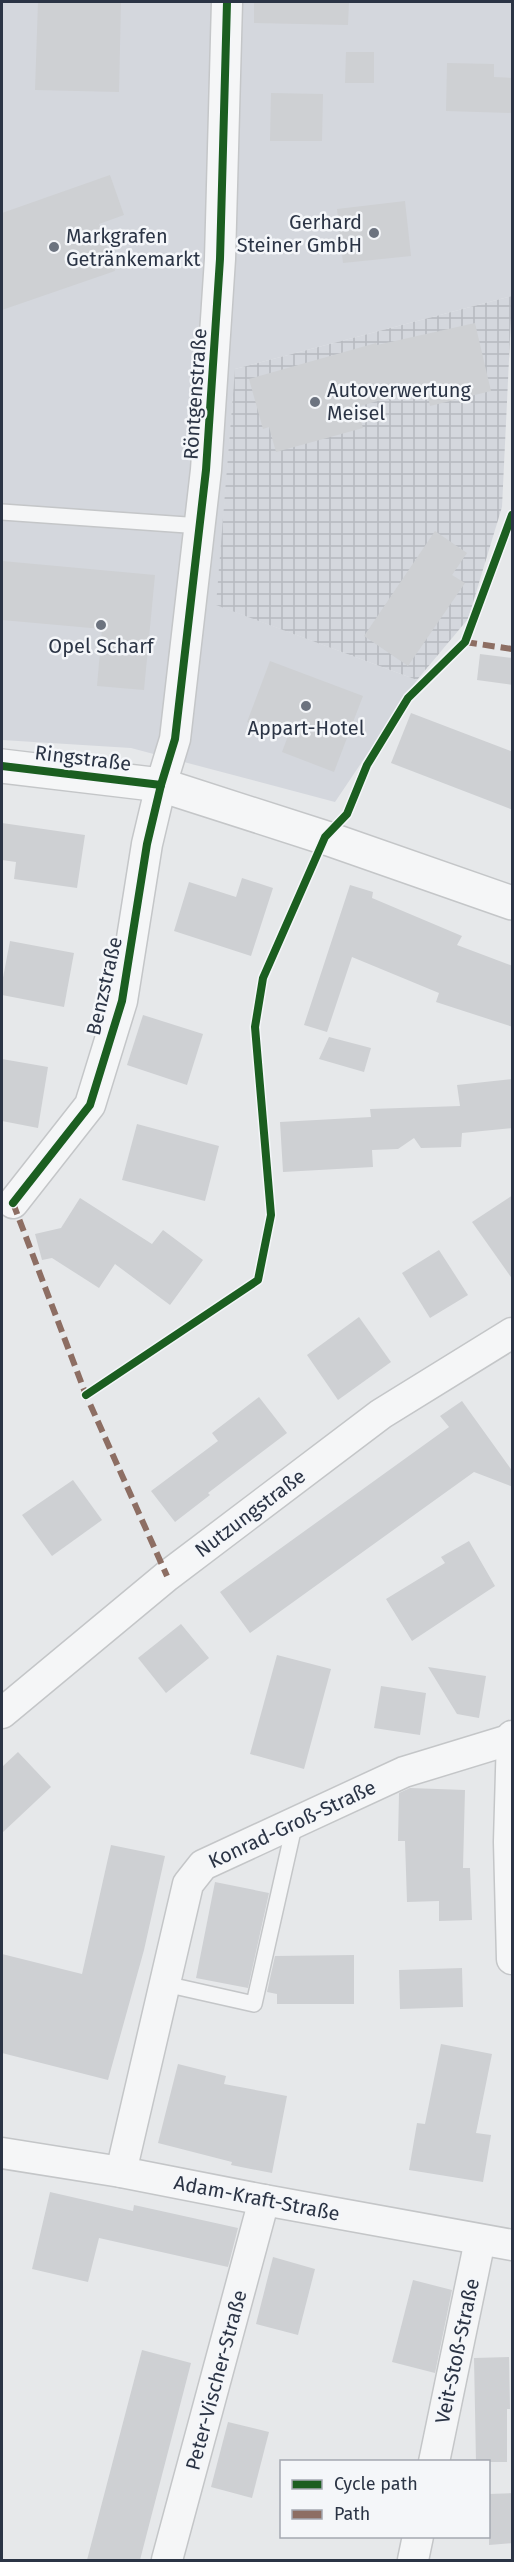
<svg xmlns="http://www.w3.org/2000/svg" width="514" height="2562" viewBox="0 0 514 2562" font-family="'Fira Sans',sans-serif">
  <defs>
    <pattern id="industrial-grid" width="8" height="8" patternUnits="userSpaceOnUse" patternTransform="scale(1.5)"><rect width="8" height="8" fill="#d4d7dd"/><path d="M0 4h8M4 0v8" fill="none" stroke="#b6b9bf"/></pattern>
  </defs>
  <rect width="100%" height="100%" fill="#e6e8ea"/>
  <path fill="#d4d7dd" d="M 2,2 L 512,2 L 512,296 L 235,369 L 217,605 L 417,680 L 335,802 L 131,748 L 2,740 Z"/>
  <path fill="url(#industrial-grid)" d="M 512,296 L 502,507 L 468,619 L 417,680 L 216,605 L 235,369 Z"/>
  <g fill="#ced0d3">
    <path d="M 38,2 L 121,2 L 119,92 L 35,90 Z"/>
    <path d="M 254,2 L 349,2 L 348,25 L 254,23 Z"/>
    <path d="M 346,52 L 374,52 L 374,83 L 345,83 Z"/>
    <path d="M 447,63 L 494,64 L 494,77 L 513,78 L 513,113 L 446,111 Z"/>
    <path d="M 271,93 L 323,94 L 322,141 L 270,141 Z"/>
    <path d="M 110,175 L 124,215 L 99,224 L 115,271 L 2,310 L 2,213 Z"/>
    <path d="M 405,201 L 411,256 L 343,263 L 337,209 Z"/>
    <path d="M 475,323 L 491,391 L 430,406 L 426,387 L 357,407 L 363,428 L 276,452 L 269,427 L 263,429 L 249,379 L 376,343 L 377,345 Z"/>
    <path d="M 435,531 L 467,553 L 452,575 L 465,583 L 408,666 L 364,636 Z"/>
    <path d="M 2,561 L 155,575 L 144,690 L 97,686 L 102,629 L 2,620 Z"/>
    <path d="M 480,654 L 513,658 L 513,685 L 477,680 Z"/>
    <path d="M 270,661 L 363,696 L 334,772 L 282,752 L 288,736 L 247,722 Z"/>
    <path d="M 411,713 L 513,752 L 513,810 L 391,763 Z"/>
    <path d="M 2,823 L 85,835 L 77,888 L 14,879 L 16,862 L 2,860 Z"/>
    <path d="M 242,878 L 273,888 L 251,956 L 174,931 L 189,882 L 236,897 Z"/>
    <path d="M 350,885 L 373,892 L 372,898 L 462,936 L 457,945 L 513,966 L 513,1027 L 436,1002 L 439,993 L 352,957 L 327,1032 L 304,1025 Z"/>
    <path d="M 10,941 L 74,953 L 64,1007 L 2,995 L 2,983 Z"/>
    <path d="M 143,1015 L 203,1034 L 187,1085 L 127,1065 Z"/>
    <path d="M 329,1037 L 371,1048 L 364,1072 L 319,1059 Z"/>
    <path d="M 2,1059 L 48,1067 L 38,1128 L 2,1121 Z"/>
    <path d="M 513,1079 L 513,1128 L 462,1133 L 461,1147 L 421,1148 L 414,1138 L 398,1149 L 372,1150 L 373,1167 L 283,1172 L 280,1122 L 371,1117 L 370,1109 L 460,1106 L 457,1085 Z"/>
    <path d="M 137,1124 L 219,1146 L 205,1201 L 122,1180 Z"/>
    <path d="M 513,1195 L 513,1280 L 472,1222 Z"/>
    <path d="M 80,1198 L 152,1244 L 163,1230 L 203,1260 L 170,1305 L 115,1264 L 99,1288 L 52,1258 L 42,1260 L 35,1234 L 61,1228 Z"/>
    <path d="M 439,1250 L 468,1295 L 430,1318 L 402,1273 Z"/>
    <path d="M 359,1317 L 391,1362 L 338,1400 L 307,1355 Z"/>
    <path d="M 259,1397 L 287,1433 L 208,1493 L 210,1495 L 175,1522 L 151,1491 L 218,1441 L 212,1433 Z"/>
    <path d="M 462,1401 L 513,1472 L 513,1487 L 474,1472 L 250,1633 L 220,1592 L 449,1427 L 440,1416 Z"/>
    <path d="M 73,1480 L 102,1520 L 52,1556 L 22,1515 Z"/>
    <path d="M 469,1541 L 495,1586 L 412,1641 L 386,1599 L 445,1563 L 441,1557 Z"/>
    <path d="M 181,1624 L 209,1658 L 166,1693 L 138,1658 Z"/>
    <path d="M 277,1655 L 331,1669 L 304,1769 L 250,1754 Z"/>
    <path d="M 428,1667 L 486,1676 L 479,1718 L 457,1714 Z"/>
    <path d="M 381,1686 L 426,1693 L 420,1735 L 374,1728 Z"/>
    <path d="M 18,1752 L 51,1787 L 2,1833 L 2,1767 Z"/>
    <path d="M 410,1788 L 465,1790 L 463,1868 L 470,1868 L 472,1920 L 439,1921 L 439,1901 L 407,1902 L 405,1841 L 398,1841 L 399,1793 Z"/>
    <path d="M 111,1845 L 165,1856 L 144,1950 L 108,2080 L 2,2053 L 2,1954 L 82,1974 Z"/>
    <path d="M 215,1882 L 269,1893 L 248,1988 L 196,1978 Z"/>
    <path d="M 354,1955 L 354,2004 L 277,2004 L 277,1994 L 267,1992 L 275,1956 Z"/>
    <path d="M 462,1968 L 463,2007 L 400,2009 L 399,1970 Z"/>
    <path d="M 441,2044 L 492,2054 L 476,2133 L 491,2135 L 483,2182 L 409,2170 L 417,2123 L 425,2124 Z"/>
    <path d="M 178,2064 L 226,2076 L 224,2084 L 287,2096 L 272,2173 L 231,2165 L 232,2162 L 158,2143 Z"/>
    <path d="M 50,2192 L 133,2211 L 134,2205 L 238,2228 L 228,2267 L 99,2238 L 88,2282 L 32,2269 Z"/>
    <path d="M 273,2257 L 315,2269 L 298,2335 L 256,2324 Z"/>
    <path d="M 413,2280 L 452,2290 L 435,2373 L 392,2362 Z"/>
    <path d="M 142,2350 L 191,2363 L 162,2475 L 140,2560 L 87,2560 Z"/>
    <path d="M 509,2357 L 510,2409 L 507,2409 L 507,2462 L 476,2462 L 474,2358 Z"/>
    <path d="M 228,2422 L 269,2432 L 252,2498 L 211,2487 Z"/>
    <path d="M 513,2493 L 513,2543 L 489,2545 L 489,2494 Z"/>
  </g>
  <g fill="none" stroke-linecap="round" stroke-linejoin="round">
    <g stroke="#c4c6c8" stroke-width="18">
      <g id="service">
        <path d="M 2,512 L 201,526"/>
        <path d="M 165,1984 L 254,2004 L 295,1822"/>
      </g>
    </g>
    <g stroke="#c4c6c8" stroke-width="33">
      <g id="minor">
        <path d="M 13,1203 L 90,1105 L 122,1001 L 147,844 L 161,785 L 175,739 L 206,470 L 220,259 L 227,2"/>
        <path d="M 2,1713 L 167,1576 L 381,1414 L 512,1333"/>
        <path d="M 512,1736 L 509,1842 L 512,1959"/>
        <path d="M 2,2153 L 121,2172 L 264,2200 L 512,2245"/>
        <path d="M 121,2172 L 188,1884 L 203,1865 L 404,1772 L 512,1739"/>
        <path d="M 434,2462 L 480,2240"/>
        <path d="M 167,2560 L 264,2200"/>
        <path d="M 413,2560 L 418,2536"/>
      </g>
    </g>
    <g stroke="#c4c6c8" stroke-width="36">
      <path id="tertiary" d="M 2,766 L 161,785 L 329,839 L 512,903"/>
    </g>
    <use href="#service" stroke="#f5f6f7" stroke-width="15"/>
    <use href="#minor" stroke="#f5f6f7" stroke-width="30"/>
    <use href="#tertiary" stroke="#f5f6f7" stroke-width="33"/>
    <g stroke="#8d6e63" stroke-width="6" stroke-dasharray="12 6" stroke-linecap="butt">
      <path d="M 465,642 L 512,649"/>
      <path d="M 13,1203 L 86,1395 L 167,1576"/>
    </g>
    <g stroke="#f4f6f9" stroke-width="11">
      <g id="cycleway">
        <path d="M 2,766 L 161,785"/>
        <path d="M 13,1203 L 90,1105 L 122,1001 L 147,844 L 161,785 L 175,739 L 206,470 L 220,259 L 227,2"/>
        <path d="M 86,1395 L 258,1280 L 271,1215 L 255,1027 L 263,978 L 325,837 L 347,814 L 367,765 L 408,698 L 465,642 L 512,515"/>
      </g>
    </g>
    <use href="#cycleway" stroke="#1b5e20" stroke-width="8"/>
  </g>
  <g fill="#6c737f" stroke="#f4f6f9" stroke-width="2">
    <circle cx="374" cy="233" r="6"/>
    <circle cx="54" cy="247" r="6"/>
    <circle cx="315" cy="402" r="6"/>
    <circle cx="101" cy="625" r="6"/>
    <circle cx="306" cy="706" r="6"/>
  </g>
  <g text-anchor="middle" stroke-width="5" stroke-linejoin="round" paint-order="stroke">
    <g font-size="20" fill="#2b3445" stroke="#f4f6f9" text-anchor="start">
      <text x="362" y="229" text-anchor="end">Gerhard<tspan x="362" dy="23">Steiner GmbH</tspan></text>
      <text x="66" y="243">Markgrafen<tspan x="66" dy="23">Getränkemarkt</tspan></text>
      <text x="327" y="397">Autoverwertung<tspan x="327" dy="23">Meisel</tspan></text>
      <text x="101" y="653" text-anchor="middle">Opel Scharf</text>
      <text x="306" y="735" text-anchor="middle">Appart-Hotel</text>
    </g>
    <g font-size="20" fill="#2b3445" stroke="#f4f6f9">
      <text transform="translate(195 394) rotate(-86)" y="7">Röntgenstraße</text>
      <text transform="translate(83 758) rotate(7)" y="7">Ringstraße</text>
      <text transform="translate(104 986) rotate(-77)" y="7">Benzstraße</text>
      <text transform="translate(250 1513) rotate(-37)" y="7">Nutzungstraße</text>
      <text transform="translate(292 1824) rotate(-25)" y="7">Konrad-Groß-Straße</text>
      <text transform="translate(257 2198) rotate(11)" y="7">Adam-Kraft-Straße</text>
      <text transform="translate(457 2351) rotate(-78)" y="7">Veit-Stoß-Straße</text>
      <text transform="translate(216 2380) rotate(-75)" y="7">Peter-Vischer-Straße</text>
    </g>
  </g>
  <rect width="514" height="2562" fill="none" stroke="#2b3445" stroke-width="6"/>
  <rect x="280" y="2460" width="210" height="78" fill="#f4f6f9" stroke="#a4a8b1" stroke-width="1.5"/>
  <rect x="292" y="2480" width="30" height="9" fill="#1b5e20" stroke="#a4a8b1" stroke-width="1.5"/>
  <text x="334" y="2490" font-size="18" fill="#2b3445">Cycle path</text>
  <rect x="292" y="2510" width="30" height="9" fill="#8d6e63" stroke="#a4a8b1" stroke-width="1.5"/>
  <text x="334" y="2520" font-size="18" fill="#2b3445">Path</text>
</svg>
